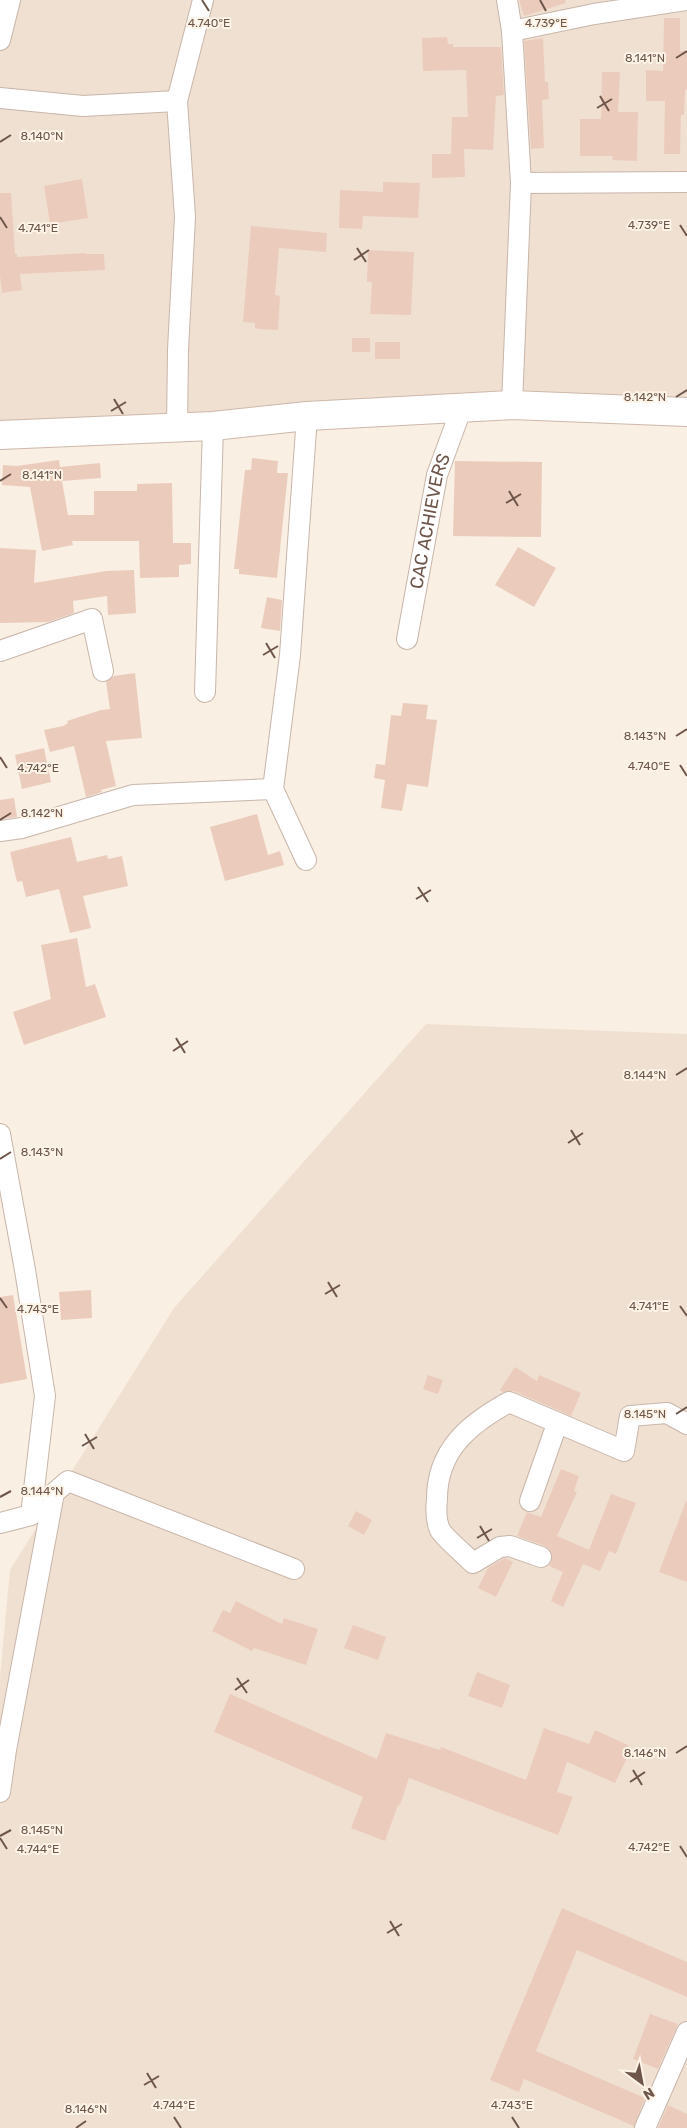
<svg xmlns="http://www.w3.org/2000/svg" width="687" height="2128" viewBox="0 0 687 2128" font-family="Rubik,sans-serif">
  <rect width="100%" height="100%" fill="#f9efe2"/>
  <g fill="#f0e0d1">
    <path d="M 0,0 L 687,0 L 687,421 L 530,398 L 0,446 Z"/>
    <path d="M 426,1024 L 687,1034 L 687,2128 L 0,2128 L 0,1678 L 10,1570 L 174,1308 Z"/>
  </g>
  <g fill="#ebccbc">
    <path d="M 519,0 L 565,0 L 566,3 L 524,16 Z"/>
    <path d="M 664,18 L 680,18 L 680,51 L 687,51 L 687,90 L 685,90 L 684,115 L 681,115 L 680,154 L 664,154 L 665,101 L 646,101 L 646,70 L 663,71 Z"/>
    <path d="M 447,37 L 448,44 L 453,44 L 453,47 L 501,47 L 504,95 L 496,96 L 493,150 L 464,149 L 465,177 L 432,178 L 432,154 L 451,154 L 452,117 L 468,117 L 466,70 L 423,71 L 422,38 Z"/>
    <path d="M 543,38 L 545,82 L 548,82 L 549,99 L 542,100 L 544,148 L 531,149 L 524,41 Z"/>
    <path d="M 602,72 L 620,72 L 618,112 L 638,112 L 637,161 L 612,160 L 613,156 L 580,156 L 580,119 L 601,119 Z"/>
    <path d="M 82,179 L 88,218 L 50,224 L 44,186 Z"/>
    <path d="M 383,182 L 420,183 L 418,218 L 363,216 L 362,229 L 339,228 L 340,190 L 383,192 Z"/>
    <path d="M 0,193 L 11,193 L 15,254 L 17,254 L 17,257 L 85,253 L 85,254 L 104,254 L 105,270 L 20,274 L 22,290 L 2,293 L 0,276 Z"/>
    <path d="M 251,226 L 327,233 L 326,252 L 279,248 L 275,295 L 280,296 L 278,330 L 259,329 L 255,328 L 255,323 L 243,322 Z"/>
    <path d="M 368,250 L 414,252 L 411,315 L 370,314 L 372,282 L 367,282 Z"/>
    <rect x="352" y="338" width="18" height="14"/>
    <rect x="375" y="342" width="25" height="17"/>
    <path d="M 252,458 L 278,461 L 277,473 L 288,473 L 277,578 L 239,574 L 239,569 L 234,569 L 245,470 L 251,470 Z"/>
    <path d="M 59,460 L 60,467 L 100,463 L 101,478 L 62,481 L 68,515 L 94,515 L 94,491 L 137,491 L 137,484 L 172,483 L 173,543 L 191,543 L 191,564 L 179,565 L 179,577 L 140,578 L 139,541 L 72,541 L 73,545 L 42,551 L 30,487 L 2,485 L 3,465 L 17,466 Z"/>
    <path d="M 455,461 L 542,462 L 541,537 L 453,536 Z"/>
    <path d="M 518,547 L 556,568 L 534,607 L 495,585 Z"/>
    <path d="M 0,548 L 36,550 L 34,583 L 106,571 L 134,570 L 136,613 L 108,615 L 107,596 L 73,601 L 74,613 L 48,622 L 0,623 Z"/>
    <path d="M 267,597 L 282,600 L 280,631 L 261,628 Z"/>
    <path d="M 135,673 L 142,738 L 106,741 L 116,786 L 101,790 L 102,792 L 86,797 L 74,746 L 50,752 L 44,730 L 63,726 L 68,723 L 67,721 L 101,710 L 110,709 L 106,682 L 114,676 Z"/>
    <path d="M 403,703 L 428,705 L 426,719 L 437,720 L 428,787 L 407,784 L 402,811 L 381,808 L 385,780 L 374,778 L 376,764 L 385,765 L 391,715 L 401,716 Z"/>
    <path d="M 44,748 L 51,782 L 22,789 L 15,755 Z"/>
    <path d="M 14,798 L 17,817 L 0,819 L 0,800 Z"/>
    <path d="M 257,814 L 268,855 L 280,851 L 284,865 L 225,881 L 210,827 Z"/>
    <path d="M 71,837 L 77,862 L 107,855 L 108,859 L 122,856 L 128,886 L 83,896 L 91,928 L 70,933 L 59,889 L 26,897 L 22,881 L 17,882 L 10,852 Z"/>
    <path d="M 77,938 L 86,987 L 95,984 L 106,1017 L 24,1045 L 13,1012 L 51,999 L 41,945 Z"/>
    <path d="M 91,1290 L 92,1318 L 61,1320 L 59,1292 Z"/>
    <path d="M 13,1295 L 27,1379 L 0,1384 L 0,1297 Z"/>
    <path d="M 515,1367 L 537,1381 L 539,1375 L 581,1393 L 571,1416 L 514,1391 L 503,1392 L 500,1390 Z"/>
    <path d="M 428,1375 L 443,1380 L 438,1394 L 423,1389 Z"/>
    <path d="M 561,1469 L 579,1476 L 574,1491 L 577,1492 L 557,1536 L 589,1550 L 611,1494 L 636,1503 L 616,1554 L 609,1551 L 600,1571 L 583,1564 L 563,1607 L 551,1601 L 563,1572 L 549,1566 L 552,1560 L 550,1550 L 545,1546 L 517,1536 L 527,1512 L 541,1517 Z"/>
    <path d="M 686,1501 L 687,1502 L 687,1582 L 659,1572 Z"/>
    <path d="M 356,1511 L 372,1520 L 364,1535 L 348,1526 Z"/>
    <path d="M 505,1558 L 513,1562 L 496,1597 L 478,1588 L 488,1568 Z"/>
    <path d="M 236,1601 L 282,1624 L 284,1618 L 318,1629 L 306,1665 L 254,1648 L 252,1651 L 212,1631 L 223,1610 L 230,1613 Z"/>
    <path d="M 353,1625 L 386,1637 L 378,1660 L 344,1648 Z"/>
    <path d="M 477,1672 L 510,1685 L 502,1708 L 468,1696 Z"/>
    <path d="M 230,1694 L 377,1759 L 386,1733 L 440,1750 L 441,1747 L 526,1780 L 544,1728 L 589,1744 L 595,1730 L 628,1745 L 623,1757 L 627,1758 L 615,1783 L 567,1762 L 557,1792 L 573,1797 L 558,1835 L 409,1778 L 400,1805 L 398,1805 L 385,1841 L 351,1828 L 363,1797 L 214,1732 Z"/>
    <path d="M 562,1908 L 687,1962 L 687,1997 L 577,1950 L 536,2051 L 645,2098 L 634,2126 L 524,2079 L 519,2092 L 490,2080 Z"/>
    <path d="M 650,2014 L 678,2024 L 658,2069 L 633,2059 Z"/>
    <path d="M 668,2105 L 687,2114 L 687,2128 L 658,2128 Z"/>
  </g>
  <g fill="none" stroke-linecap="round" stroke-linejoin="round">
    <g stroke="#c8b6aa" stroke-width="22">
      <g id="street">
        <path d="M 507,0 L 512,31 L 521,183 L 512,405"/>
        <path d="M 512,31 L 594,14 L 687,0"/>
        <path d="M 0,40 L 10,0"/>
        <path d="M 0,98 L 83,106 L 177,101"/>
        <path d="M 521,183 L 687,182"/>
        <path d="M 177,427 L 178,350 L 185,217 L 177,101 L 203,0"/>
        <path id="s1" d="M 407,639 L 437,475 L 462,407"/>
        <path d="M 0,651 L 92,619 L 103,671"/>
        <path d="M 205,692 L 213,426"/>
        <path d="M 0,831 L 22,828 L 133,795 L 273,789"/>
        <path d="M 306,860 L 273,789 L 290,655 L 307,416"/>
        <path d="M 0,1134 L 25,1270 L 45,1396 L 31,1515 L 0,1523"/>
        <path d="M 530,1501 L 557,1424"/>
        <path d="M 541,1557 L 510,1546 L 500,1547 L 473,1563 C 465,1555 444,1537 440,1530 C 436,1521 436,1508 437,1499 C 437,1450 469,1424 509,1402 L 624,1451 L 630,1416 L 667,1413 L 687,1424"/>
        <path d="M 0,1792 L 6,1750 L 54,1493 L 68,1481 L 294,1569"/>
        <path d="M 645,2128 L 687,2032"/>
      </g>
    </g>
    <g stroke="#cdb8aa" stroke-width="30">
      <path id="secondary" d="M 0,435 L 213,426 L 307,416 L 512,405 L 687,412"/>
    </g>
    <use href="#street" stroke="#fff" stroke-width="20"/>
    <use href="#secondary" stroke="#fff" stroke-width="28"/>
  </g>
  <path fill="none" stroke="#6e564b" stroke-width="2" d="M 202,0 L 209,11M 540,0 L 546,11M 676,58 L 687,51M 600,96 L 609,111M 597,108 L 612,99M 0,142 L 11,135M 0,217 L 7,228M 680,225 L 687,236M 357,248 L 366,262M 354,260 L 369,250M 676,397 L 687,390M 114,399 L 123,414M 111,411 L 126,402M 0,481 L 11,474M 509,491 L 518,506M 506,503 L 521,494M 266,643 L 275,658M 263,655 L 278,646M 676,736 L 687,729M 0,757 L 7,768M 680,765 L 687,776M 0,820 L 11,813M 418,887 L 428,902M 416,899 L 431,890M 176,1038 L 185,1053M 173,1051 L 188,1041M 676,1075 L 687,1068M 571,1130 L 580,1145M 568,1143 L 583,1133M 0,1159 L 11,1152M 328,1282 L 337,1297M 325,1294 L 340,1285M 0,1298 L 7,1308M 680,1306 L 687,1316M 676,1414 L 687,1407M 85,1434 L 94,1449M 82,1446 L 97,1437M 0,1497 L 11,1491M 480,1526 L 489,1541M 477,1538 L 492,1529M 237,1678 L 247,1693M 235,1690 L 249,1680M 676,1753 L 687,1746M 633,1770 L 642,1785M 630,1782 L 645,1772M 0,1836 L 11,1830M 0,1838 L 7,1849M 680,1846 L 687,1857M 390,1921 L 399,1936M 387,1933 L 402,1924M 147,2073 L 156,2088M 144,2085 L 159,2076M 174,2117 L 181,2128M 512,2117 L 519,2128M 76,2128 L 86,2121"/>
  <g text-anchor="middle" stroke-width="4" stroke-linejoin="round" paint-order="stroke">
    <g font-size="18" fill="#6e564b" stroke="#fdf3e7">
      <text dy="6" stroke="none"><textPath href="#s1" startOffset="120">CAC ACHIEVERS</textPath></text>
    </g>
  </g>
  <g font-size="12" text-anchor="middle" fill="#6e564b" stroke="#fdf3e7" stroke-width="4" stroke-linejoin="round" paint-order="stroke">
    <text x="209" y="27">4.740°E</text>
    <text x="546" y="27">4.739°E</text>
    <text x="645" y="62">8.141°N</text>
    <text x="42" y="140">8.140°N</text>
    <text x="649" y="229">4.739°E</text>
    <text x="38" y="232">4.741°E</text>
    <text x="645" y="401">8.142°N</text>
    <text x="42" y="479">8.141°N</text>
    <text x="645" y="740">8.143°N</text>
    <text x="649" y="770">4.740°E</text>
    <text x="38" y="772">4.742°E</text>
    <text x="42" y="817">8.142°N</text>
    <text x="645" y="1079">8.144°N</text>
    <text x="42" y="1156">8.143°N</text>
    <text x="649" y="1310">4.741°E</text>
    <text x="38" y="1313">4.743°E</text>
    <text x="645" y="1418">8.145°N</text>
    <text x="42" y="1495">8.144°N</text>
    <text x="645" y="1757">8.146°N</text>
    <text x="42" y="1834">8.145°N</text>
    <text x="649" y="1851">4.742°E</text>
    <text x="38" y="1853">4.744°E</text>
    <text x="174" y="2109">4.744°E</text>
    <text x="512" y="2109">4.743°E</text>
    <text x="86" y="2113">8.146°N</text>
  </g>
  <g transform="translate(642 2083) rotate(148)" stroke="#fdf3e7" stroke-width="4" paint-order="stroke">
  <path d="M0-4L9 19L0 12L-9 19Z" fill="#6e564b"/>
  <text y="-8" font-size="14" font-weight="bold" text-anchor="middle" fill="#6e564b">N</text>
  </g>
</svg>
